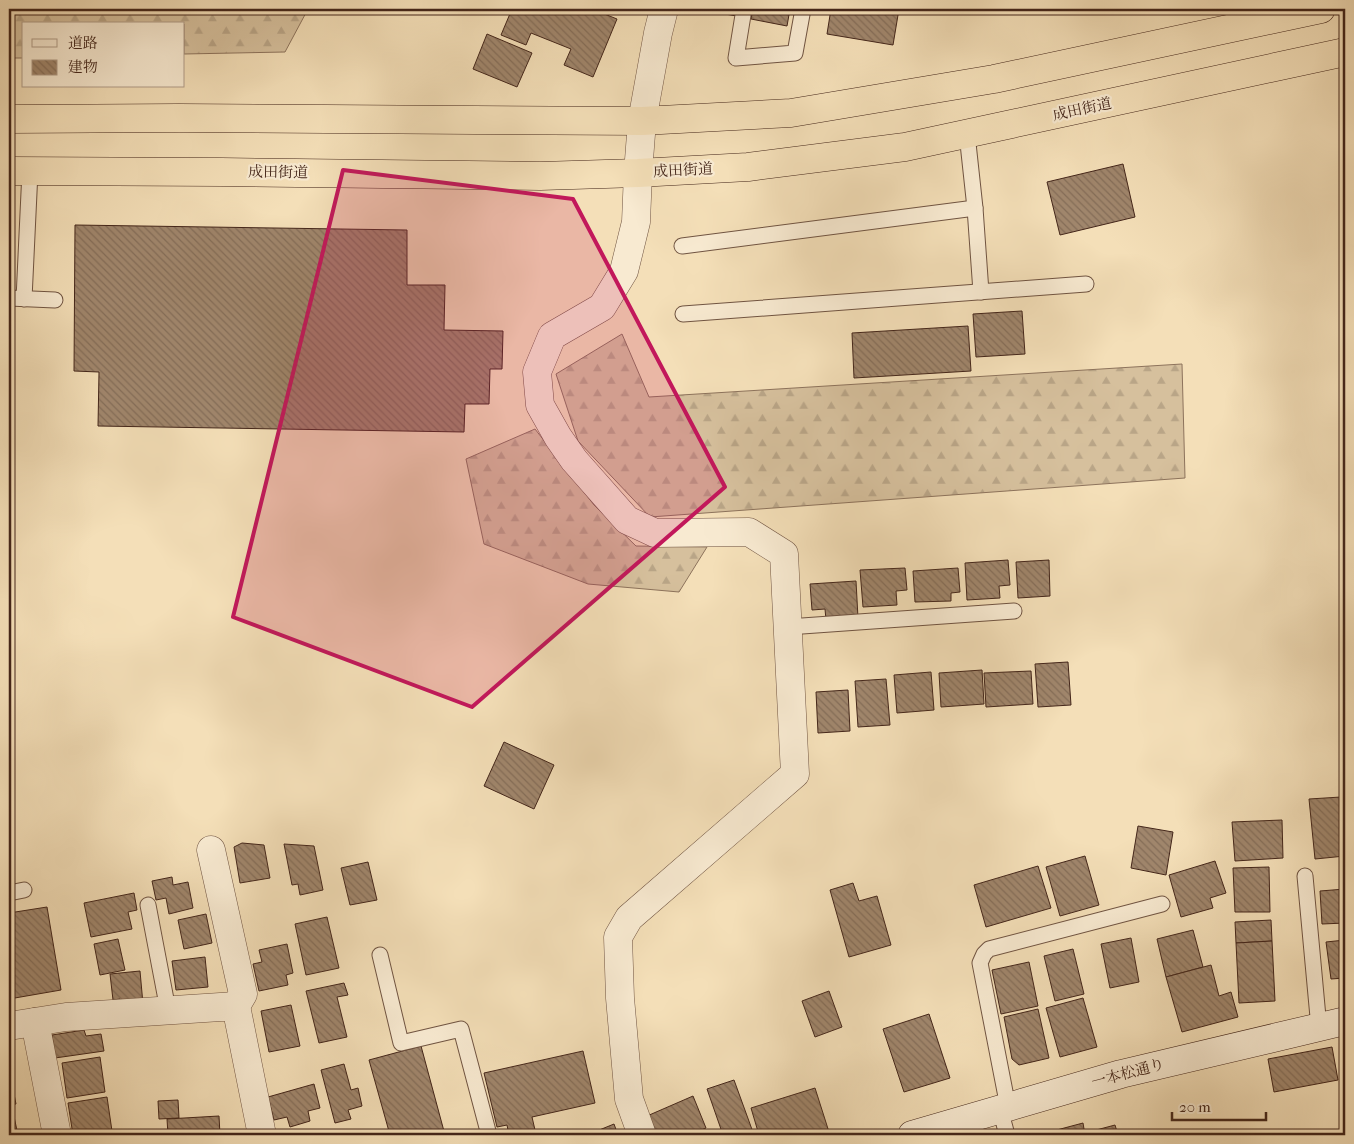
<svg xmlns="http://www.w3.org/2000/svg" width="1354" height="1144" viewBox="0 0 1354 1144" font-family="'IM FELL French Canon','Noto Serif JP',serif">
  <defs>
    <pattern id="forest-firs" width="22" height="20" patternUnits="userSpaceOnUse" patternTransform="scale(1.25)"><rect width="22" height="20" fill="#d6c09d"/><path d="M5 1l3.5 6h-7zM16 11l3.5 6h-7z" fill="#b9a587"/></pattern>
    <pattern id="building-back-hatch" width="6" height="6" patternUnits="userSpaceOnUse" patternTransform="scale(1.25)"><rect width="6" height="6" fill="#a0866c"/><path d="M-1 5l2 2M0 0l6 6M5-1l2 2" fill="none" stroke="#846d58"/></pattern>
  </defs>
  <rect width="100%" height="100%" fill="#f4dfb8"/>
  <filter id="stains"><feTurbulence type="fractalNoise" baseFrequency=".004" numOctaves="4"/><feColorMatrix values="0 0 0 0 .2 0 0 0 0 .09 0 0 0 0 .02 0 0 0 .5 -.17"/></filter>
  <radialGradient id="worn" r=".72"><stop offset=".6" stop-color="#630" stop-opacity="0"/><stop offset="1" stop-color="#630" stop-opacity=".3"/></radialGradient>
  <g fill="url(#forest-firs)" stroke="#8d735c">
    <path d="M 9,9 L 308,9 L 285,52 L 184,54 L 184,24 L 24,24 L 24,58 L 9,58 Z"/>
    <path d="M 622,334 L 649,397 L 1182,364 L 1185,478 L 650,517 L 578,441 L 556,374 Z"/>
    <path d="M 535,429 L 594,505 L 636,546 L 707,547 L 679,592 L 588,584 L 484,544 L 466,459 Z"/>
  </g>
  <g fill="url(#building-back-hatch)" stroke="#44261a">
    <path d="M 512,9 L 592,9 L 617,19 L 593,77 L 564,65 L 571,49 L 531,33 L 526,45 L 501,35 Z"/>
    <path d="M 702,9 L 738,9 L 737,16 L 701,10 Z"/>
    <path d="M 753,9 L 790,9 L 787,26 L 751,19 Z"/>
    <path d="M 831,9 L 899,9 L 893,45 L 827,34 Z"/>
    <path d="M 487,34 L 532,53 L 517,87 L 473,69 Z"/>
    <path d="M 1123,164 L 1135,217 L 1060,235 L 1047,182 Z"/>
    <path d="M 75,225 L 407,230 L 407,285 L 445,285 L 444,330 L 503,331 L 502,369 L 490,369 L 489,404 L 465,404 L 464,432 L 98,426 L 99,372 L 74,371 Z"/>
    <path d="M 1022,311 L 1025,354 L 976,357 L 973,314 Z"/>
    <path d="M 968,326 L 971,371 L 854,378 L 852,333 Z"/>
    <path d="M 1008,560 L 1010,585 L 999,586 L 1000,598 L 967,600 L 965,563 Z"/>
    <path d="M 1049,560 L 1050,596 L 1018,598 L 1016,562 Z"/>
    <path d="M 905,568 L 907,590 L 896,591 L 897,605 L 863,607 L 860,570 Z"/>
    <path d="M 958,568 L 960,592 L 951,593 L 951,601 L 915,602 L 913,571 Z"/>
    <path d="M 856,581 L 858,618 L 826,620 L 825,609 L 812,610 L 810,584 Z"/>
    <path d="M 1068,662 L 1071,705 L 1038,707 L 1035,664 Z"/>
    <path d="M 982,670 L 984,704 L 941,707 L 939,673 Z"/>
    <path d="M 1031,671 L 1033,704 L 986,707 L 984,673 Z"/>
    <path d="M 931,672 L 934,710 L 897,713 L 894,675 Z"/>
    <path d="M 886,679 L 890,725 L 858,727 L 855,681 Z"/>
    <path d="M 848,690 L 850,731 L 818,733 L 816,692 Z"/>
    <path d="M 504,742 L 554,765 L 534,809 L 484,786 Z"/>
    <path d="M 1341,797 L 1345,839 L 1345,856 L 1315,859 L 1309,799 Z"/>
    <path d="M 1282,820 L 1283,858 L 1235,861 L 1232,822 Z"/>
    <path d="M 1138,826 L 1173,832 L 1166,875 L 1131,868 Z"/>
    <path d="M 242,843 L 264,845 L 270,878 L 240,883 L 234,847 Z"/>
    <path d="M 284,844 L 314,846 L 323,890 L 300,895 L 298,884 L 292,885 Z"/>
    <path d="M 1085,856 L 1099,905 L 1060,916 L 1046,867 Z"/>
    <path d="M 1215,861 L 1226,893 L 1210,898 L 1213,908 L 1181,917 L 1169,875 Z"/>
    <path d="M 368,862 L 377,900 L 350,905 L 341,868 Z"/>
    <path d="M 1038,866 L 1051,908 L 986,927 L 974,885 Z"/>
    <path d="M 1269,867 L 1270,912 L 1235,912 L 1233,868 Z"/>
    <path d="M 172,877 L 173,885 L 188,882 L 193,908 L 169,914 L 166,898 L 156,900 L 152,881 Z"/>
    <path d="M 853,883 L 859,901 L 877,896 L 891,945 L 849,957 L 830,890 Z"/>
    <path d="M 1345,889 L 1345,923 L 1322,924 L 1320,891 Z"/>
    <path d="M 134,893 L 137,910 L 128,912 L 132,929 L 91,937 L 84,903 Z"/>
    <path d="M 47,907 L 61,990 L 9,999 L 9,913 Z"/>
    <path d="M 206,914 L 212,943 L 184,949 L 178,920 Z"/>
    <path d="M 327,917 L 339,968 L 306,975 L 295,924 Z"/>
    <path d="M 1271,920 L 1272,941 L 1236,943 L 1235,922 Z"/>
    <path d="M 1193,930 L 1203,967 L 1166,977 L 1157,939 Z"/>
    <path d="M 1131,938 L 1139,982 L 1110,988 L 1101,944 Z"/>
    <path d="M 118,939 L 125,970 L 100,975 L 94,944 Z"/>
    <path d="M 1345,940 L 1345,978 L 1331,979 L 1326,942 Z"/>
    <path d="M 1272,941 L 1275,1001 L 1239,1003 L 1236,943 Z"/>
    <path d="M 287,944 L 293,973 L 286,975 L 288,985 L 259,991 L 253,964 L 262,962 L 259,950 Z"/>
    <path d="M 1073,949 L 1084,994 L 1055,1001 L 1044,956 Z"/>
    <path d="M 205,957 L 208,987 L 176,990 L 172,961 Z"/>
    <path d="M 1029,962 L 1038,1006 L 1001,1014 L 992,970 Z"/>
    <path d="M 1211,965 L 1219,996 L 1231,992 L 1238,1017 L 1182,1032 L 1166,977 Z"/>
    <path d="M 140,971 L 143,1004 L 121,1006 L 120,999 L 113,1000 L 110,974 Z"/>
    <path d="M 344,983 L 348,995 L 337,997 L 347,1037 L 319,1043 L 306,991 Z"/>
    <path d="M 829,991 L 842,1027 L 815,1037 L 802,1001 Z"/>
    <path d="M 1083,998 L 1097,1047 L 1060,1057 L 1046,1008 Z"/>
    <path d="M 291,1005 L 300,1046 L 269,1052 L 261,1011 Z"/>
    <path d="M 1038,1009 L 1049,1058 L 1019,1065 L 1012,1059 L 1004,1017 Z"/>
    <path d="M 929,1014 L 950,1078 L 904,1092 L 883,1029 Z"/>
    <path d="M 84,1030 L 86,1036 L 101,1034 L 104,1051 L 55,1058 L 52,1035 Z"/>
    <path d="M 421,1046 L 445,1135 L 390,1135 L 369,1060 Z"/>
    <path d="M 1332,1047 L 1338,1080 L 1274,1092 L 1268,1059 Z"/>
    <path d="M 583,1051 L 595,1103 L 532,1117 L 535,1130 L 509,1135 L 507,1125 L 497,1127 L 484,1073 Z"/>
    <path d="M 100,1057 L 105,1092 L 67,1098 L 62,1063 Z"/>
    <path d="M 344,1064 L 351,1090 L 358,1088 L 362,1106 L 348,1110 L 351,1119 L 335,1123 L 321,1070 Z"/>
    <path d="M 9,1074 L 10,1074 L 16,1104 L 9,1105 Z"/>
    <path d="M 734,1080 L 754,1135 L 723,1135 L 707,1089 Z"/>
    <path d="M 314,1084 L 320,1108 L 308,1111 L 310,1121 L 290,1127 L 287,1117 L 274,1120 L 268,1097 Z"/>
    <path d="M 815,1088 L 829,1132 L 818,1135 L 759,1135 L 751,1108 Z"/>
    <path d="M 693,1096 L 706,1128 L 689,1135 L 655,1135 L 647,1116 Z"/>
    <path d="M 107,1097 L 112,1131 L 73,1135 L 68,1103 Z"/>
    <path d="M 178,1100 L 179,1118 L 159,1119 L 158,1101 Z"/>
    <path d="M 13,1112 L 18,1135 L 9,1135 L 9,1113 Z"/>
    <path d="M 219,1116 L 220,1135 L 168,1135 L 167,1119 Z"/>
    <path d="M 1083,1123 L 1085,1135 L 1038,1135 Z"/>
    <path d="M 614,1124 L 618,1135 L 587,1135 Z"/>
    <path d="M 1115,1125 L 1118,1135 L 1085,1135 L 1085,1133 Z"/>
  </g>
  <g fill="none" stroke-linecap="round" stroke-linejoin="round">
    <g stroke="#705442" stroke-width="17">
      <g id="lane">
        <path d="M 744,9 L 736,58 L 795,53 L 803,9"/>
        <path d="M 967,134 L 975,208 L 981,292"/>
        <path d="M 682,246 L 975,208"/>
        <path d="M 9,298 L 55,300"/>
        <path d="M 24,299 L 30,171"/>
        <path d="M 683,314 L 1086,284"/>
        <path d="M 788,627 L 1014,611"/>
        <path d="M 1305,876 L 1319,1028"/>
        <path d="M 9,893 L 24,890"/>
        <path d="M 148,905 L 168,1010"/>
        <path d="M 380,955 L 401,1043 L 461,1029 L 489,1135"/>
        <path d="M 1008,1107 L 980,963 L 984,954 L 989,949 L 1162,904"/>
        <path d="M 1000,1109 L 1007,1135"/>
      </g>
    </g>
    <g stroke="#705442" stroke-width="29">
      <g id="street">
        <path d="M 211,850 L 243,994 L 236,1006"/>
        <path d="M 35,1022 L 57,1135"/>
        <path d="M 9,1026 L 66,1017 L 236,1006 L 262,1135"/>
        <path d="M 642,1135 L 629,1099 L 620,998 L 618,937 L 629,918 L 795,774 L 784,554 L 749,532 L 655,533 L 627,520 L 574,460 L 558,437 L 540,405 L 537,372 L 552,336 L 602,307 L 624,271 L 636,222 L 638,173 L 642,121 L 658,33 L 664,9"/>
      </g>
    </g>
    <g stroke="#44261a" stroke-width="29">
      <path id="secondary" d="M 912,1135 L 1121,1074 L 1345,1021"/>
    </g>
    <g stroke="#44261a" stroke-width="29">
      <g id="highway">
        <path d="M 9,119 L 179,118 L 642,121 L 791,113 L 994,79 L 1321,9"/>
        <path d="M 9,171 L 221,172 L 540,176 L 638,173 L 748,167 L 905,147 L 1345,52"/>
      </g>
    </g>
    <use href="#lane" stroke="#f8ead1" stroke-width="15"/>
    <use href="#street" stroke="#f8ead1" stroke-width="28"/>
    <use href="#secondary" stroke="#f8ead1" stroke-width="28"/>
    <use href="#highway" stroke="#f4dfb8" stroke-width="28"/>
  </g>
  <path fill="#c2185b" fill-opacity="0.2" stroke="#c2185b" stroke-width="4" stroke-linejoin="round" d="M 343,170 L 573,199 L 725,487 L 472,707 L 233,617 Z"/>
  <g text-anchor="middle" stroke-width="4.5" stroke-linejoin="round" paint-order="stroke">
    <g font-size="15" fill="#44261a" stroke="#f8ead1">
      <text transform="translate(1082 109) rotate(-12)" y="5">成田街道</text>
      <text transform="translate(683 170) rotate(-3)" y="5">成田街道</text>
      <text transform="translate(278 172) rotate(1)" y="5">成田街道</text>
      <text transform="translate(1128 1073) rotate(-15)" y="5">一本松通り</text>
    </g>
  </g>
  <rect width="1354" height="1144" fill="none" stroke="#f4dfb8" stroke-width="30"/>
  <rect x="10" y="10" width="1334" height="1124" fill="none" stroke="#44261a" stroke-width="2.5"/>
  <rect x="15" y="15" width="1324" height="1114" fill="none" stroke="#44261a"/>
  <rect x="22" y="22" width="162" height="65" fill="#f8ead1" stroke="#b09c88"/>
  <rect x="32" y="39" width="25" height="8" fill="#f8ead1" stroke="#b09c88"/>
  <text x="68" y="48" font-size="15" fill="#44261a">道路</text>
  <rect x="32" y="60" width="25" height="15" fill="url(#building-back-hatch)" stroke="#b09c88"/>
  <text x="68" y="72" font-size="15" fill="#44261a">建物</text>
  <path d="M1172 1112v8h94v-8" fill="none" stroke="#44261a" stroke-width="2.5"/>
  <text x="1179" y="1112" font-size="15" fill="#44261a" stroke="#f8ead1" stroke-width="4" paint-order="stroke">20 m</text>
  <rect width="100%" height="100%" filter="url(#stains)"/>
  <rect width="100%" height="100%" fill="url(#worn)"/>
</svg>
